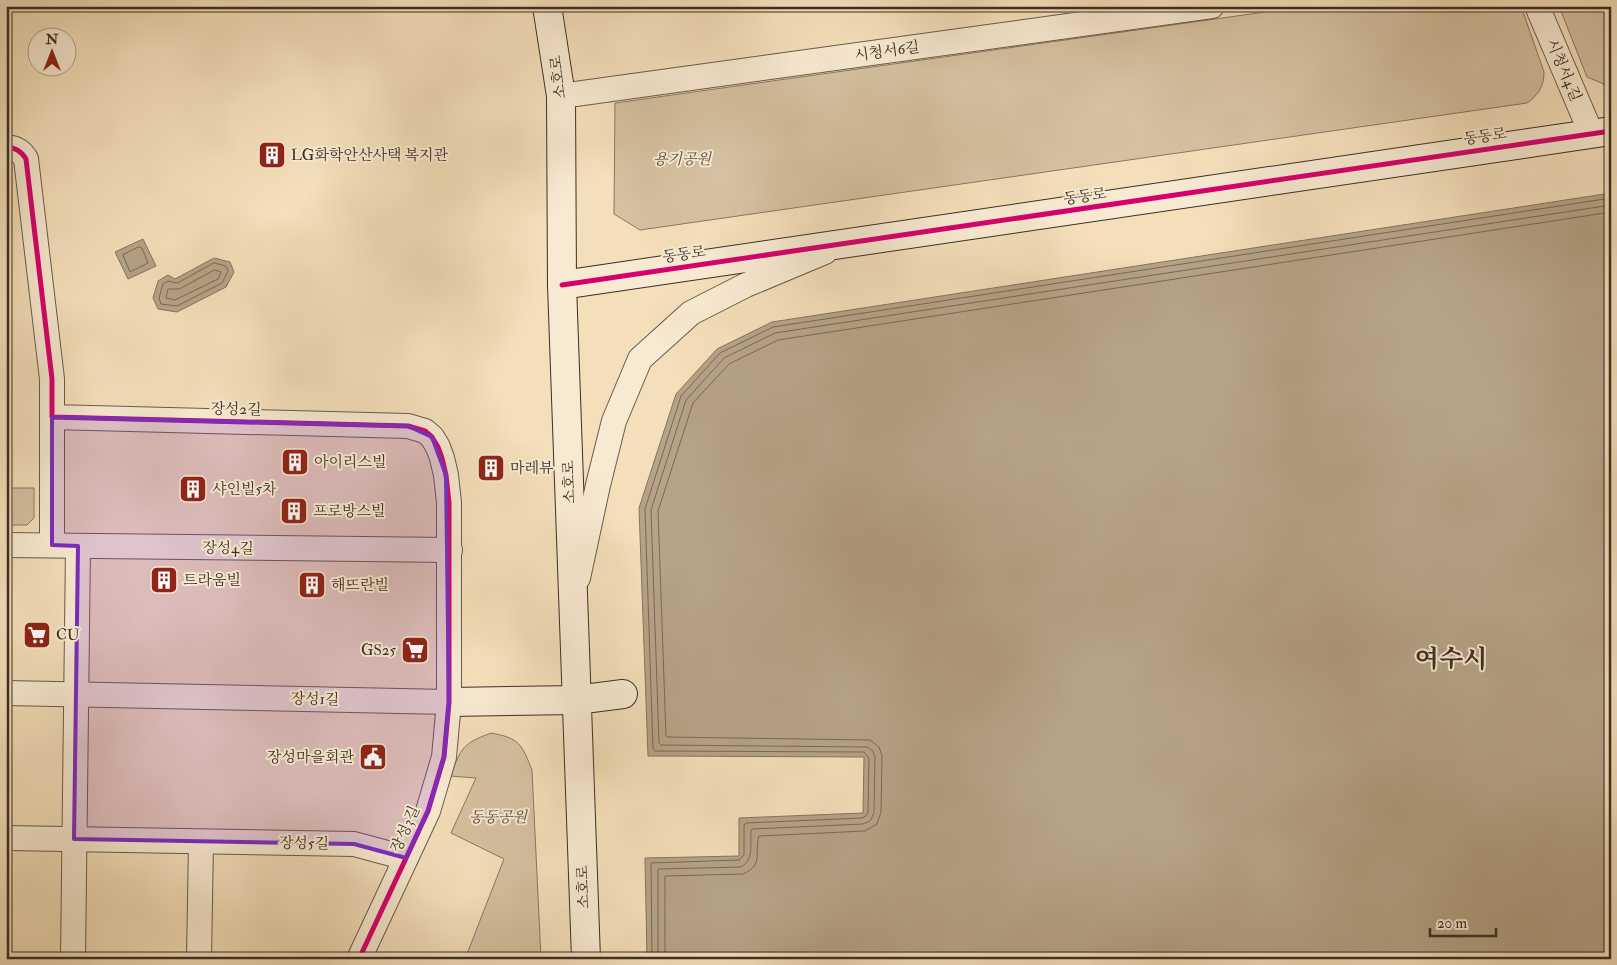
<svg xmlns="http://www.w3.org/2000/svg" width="1617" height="965" viewBox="0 0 1617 965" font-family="'IM FELL Double Pica','Noto Serif KR',serif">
  <rect width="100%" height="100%" fill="#f4dfba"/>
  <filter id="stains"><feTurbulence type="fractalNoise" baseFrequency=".004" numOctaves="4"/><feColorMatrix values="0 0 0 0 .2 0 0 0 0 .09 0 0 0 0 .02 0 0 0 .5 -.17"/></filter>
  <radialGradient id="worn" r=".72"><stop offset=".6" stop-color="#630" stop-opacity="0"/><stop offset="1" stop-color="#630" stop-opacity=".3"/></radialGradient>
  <g fill="#d5c1a1" stroke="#887863">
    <path d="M 1308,6 L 1521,6 L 1544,72 C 1544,87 1538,95 1527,103 L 640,230 L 614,214 L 615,103 Z"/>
    <path d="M 1559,6 L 1611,6 L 1611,87 L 1587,77 Z"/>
    <path d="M 6,488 L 34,488 L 34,518 L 27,525 L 6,525 Z"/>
    <path d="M 491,733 C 520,738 522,745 532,770 L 541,959 L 465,959 L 504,859 L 451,833 L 476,778 L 450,776 C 462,747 462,744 491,733 Z"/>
  </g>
  <g fill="#b5a387" stroke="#847560">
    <path d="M 1611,193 L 1611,959 L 647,959 L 645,858 L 739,856 L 739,818 L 863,813 L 864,757 L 648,756 L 639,508 L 676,394 L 717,349 L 772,322 Z"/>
    <path d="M 143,239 L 156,266 L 128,279 L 115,252 Z"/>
    <path d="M 214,258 L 230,262 L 234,272 L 226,287 L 177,312 L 158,309 L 153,298 L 158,281 L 168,275 L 175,279 Z"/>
  </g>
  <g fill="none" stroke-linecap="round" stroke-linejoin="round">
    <g stroke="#786956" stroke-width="1">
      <path d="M 139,247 L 142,248 L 148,263 L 130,272 L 123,255 Z"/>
      <path d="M 214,263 L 226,266 L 228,271 L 222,283 L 177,306 L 161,304 L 159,298 L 163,284 L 168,281 L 177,283 Z"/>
      <path d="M 215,270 L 221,272 L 218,279 L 175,300 L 166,298 L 168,289 L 179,289 Z"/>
      <path d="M 652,959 L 651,863 L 739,860 L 744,855 L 744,825 L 746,823 L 862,818 L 866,816 L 868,812 L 869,758 L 864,752 L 655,751 L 653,749 L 645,509 L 681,396 L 720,353 L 773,327 L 1611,198"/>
      <path d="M 658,959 L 658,869 L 741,867 C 754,860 750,844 751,831 L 752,829 L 863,824 L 870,821 L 874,813 L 875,757 L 873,751 L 867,747 L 661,745 L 659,743 L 651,510 L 686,400 L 724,358 L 775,333 L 1611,205"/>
      <path d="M 665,959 L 665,876 L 743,874 C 764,865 754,852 759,836 L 865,831 L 877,824 L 881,812 L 882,756 L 879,747 L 870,740 L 668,737 L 666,736 L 658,511 L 693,403 L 729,364 L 778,340 L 1611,212"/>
    </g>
    <g stroke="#695b4a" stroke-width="26">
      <g id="street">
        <path d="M 1537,6 L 1591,133"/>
        <path d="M 561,96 L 1212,6"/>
        <path d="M 6,147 C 16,148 21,151 26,159 L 52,379 L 52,417 L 408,426 L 425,431 L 432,437 L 438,447 L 442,458 L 446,475 L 449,503 L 449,702 L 444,757 L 428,811 L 359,959"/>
        <path d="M 6,545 L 450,550"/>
        <path d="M 52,545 L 52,417"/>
        <path d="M 578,578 L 598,485 L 614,421 L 640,359 L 691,313 L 746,285 L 825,252"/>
        <path d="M 6,693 L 449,702"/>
        <path d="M 6,838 L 354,844 L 406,858"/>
        <path d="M 73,959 L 78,546"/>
        <path d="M 199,959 L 201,842"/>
      </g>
    </g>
    <g stroke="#3b2f25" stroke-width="30">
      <g id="secondary">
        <path d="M 547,6 L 561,96 L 562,285 L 586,959"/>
        <path d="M 562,285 L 1611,131"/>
        <path d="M 449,702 L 576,700 L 623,694"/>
      </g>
    </g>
    <use href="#street" stroke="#f8ead2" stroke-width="24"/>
    <use href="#secondary" stroke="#f8ead2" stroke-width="28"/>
    <g stroke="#f8ead2" stroke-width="8">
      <g id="cycleway">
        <path d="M 6,147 C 16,148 21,151 26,159 L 52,379 L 52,417 L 408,426 L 425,431 L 432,437 L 438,447 L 442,458 L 446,475 L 449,503 L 449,702 L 444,757 L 428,811 L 359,959"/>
        <path d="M 562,285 L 1611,131"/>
      </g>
    </g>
    <use href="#cycleway" stroke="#d6006c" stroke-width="5"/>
  </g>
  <path fill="#7b2cbf" fill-opacity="0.2" stroke="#7b2cbf" stroke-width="4" stroke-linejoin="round" d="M 52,417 L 408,426 L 432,437 L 446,475 L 449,702 L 444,757 L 428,811 L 406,858 L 354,844 L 74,839 L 78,546 L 52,545 Z"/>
  <defs>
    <g id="building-square" transform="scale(1.4375)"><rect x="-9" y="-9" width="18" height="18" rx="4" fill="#8f2418" stroke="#f8ead2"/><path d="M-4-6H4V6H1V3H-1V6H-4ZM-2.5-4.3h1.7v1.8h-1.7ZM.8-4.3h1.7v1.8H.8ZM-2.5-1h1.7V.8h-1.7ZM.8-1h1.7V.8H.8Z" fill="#fff"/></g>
    <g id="supermarket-square" transform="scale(1.4375)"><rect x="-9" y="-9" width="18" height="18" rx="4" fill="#8f2418" stroke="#f8ead2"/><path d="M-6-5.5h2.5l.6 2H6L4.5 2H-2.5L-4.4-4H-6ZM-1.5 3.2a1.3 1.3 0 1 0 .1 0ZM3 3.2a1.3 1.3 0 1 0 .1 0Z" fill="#fff"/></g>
    <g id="civic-square" transform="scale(1.4375)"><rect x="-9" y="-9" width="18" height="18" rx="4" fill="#8f2418" stroke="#f8ead2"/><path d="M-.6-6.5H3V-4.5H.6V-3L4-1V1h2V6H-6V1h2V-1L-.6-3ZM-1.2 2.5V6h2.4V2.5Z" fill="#fff"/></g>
  </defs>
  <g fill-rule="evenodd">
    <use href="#building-square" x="272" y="155"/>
    <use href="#building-square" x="295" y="462"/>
    <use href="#building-square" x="491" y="468"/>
    <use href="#building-square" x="193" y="489"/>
    <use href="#building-square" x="294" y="511"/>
    <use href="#building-square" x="164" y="580"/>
    <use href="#building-square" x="312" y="585"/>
    <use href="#supermarket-square" x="37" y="635"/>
    <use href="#supermarket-square" x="415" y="650"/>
    <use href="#civic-square" x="373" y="757"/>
  </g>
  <g text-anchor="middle" stroke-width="4" stroke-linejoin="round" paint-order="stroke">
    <g font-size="15" fill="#3b2f25" stroke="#f8ead2">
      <text transform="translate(887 51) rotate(-8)" y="5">시청서6길</text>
      <text transform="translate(1564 70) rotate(67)" y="5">시청서4길</text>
      <text transform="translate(558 77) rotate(-97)" y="5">소호로</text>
      <text transform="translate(1485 136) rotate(-8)" y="5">동동로</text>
      <text transform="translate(1085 196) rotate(-8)" y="5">동동로</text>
      <text transform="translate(684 254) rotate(-8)" y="5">동동로</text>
      <text transform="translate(236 409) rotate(1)" y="5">장성2길</text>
      <text transform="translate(569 482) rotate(-92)" y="5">소호로</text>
      <text transform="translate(228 548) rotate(1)" y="5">장성4길</text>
      <text transform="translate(315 699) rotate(1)" y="5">장성1길</text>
      <text transform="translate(405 829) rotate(-66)" y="5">장성3길</text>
      <text transform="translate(304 843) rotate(1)" y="5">장성5길</text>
      <text transform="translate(583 887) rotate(-92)" y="5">소호로</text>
    </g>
    <g font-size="15" fill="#3b2f25" stroke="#f8ead2" text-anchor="start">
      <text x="291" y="160">LG화학안산사택 복지관</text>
      <text x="314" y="467">아이리스빌</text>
      <text x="510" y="473">마레뷰</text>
      <text x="212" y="494">샤인빌5차</text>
      <text x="313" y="516">프로방스빌</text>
      <text x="183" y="585">트라움빌</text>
      <text x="331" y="590">해뜨란빌</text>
      <text x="56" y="640">CU</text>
      <text x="396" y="655" text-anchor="end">GS25</text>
      <text x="354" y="762" text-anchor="end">장성마을회관</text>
    </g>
    <g font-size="15" font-style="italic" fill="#5a4c3e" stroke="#f8ead2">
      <text x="682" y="164">용기공원</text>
      <text x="498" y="822">동동공원</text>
    </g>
    <g font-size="25" font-weight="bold" fill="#3b2f25" stroke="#f8ead2">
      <text x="1451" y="667">여수시</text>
    </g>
  </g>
  <rect width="1617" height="965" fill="none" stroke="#f4dfba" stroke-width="25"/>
  <rect x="8" y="8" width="1602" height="950" fill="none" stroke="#3b2f25" stroke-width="2.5"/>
  <rect x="12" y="12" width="1592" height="940" fill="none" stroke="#3b2f25"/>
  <g transform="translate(52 52)"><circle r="24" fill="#f8ead2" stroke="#ac9f8d"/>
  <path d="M0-4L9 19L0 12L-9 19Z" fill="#8f2418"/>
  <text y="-8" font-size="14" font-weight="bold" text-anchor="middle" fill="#3b2f25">N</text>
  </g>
  <path d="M1430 928v8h66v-8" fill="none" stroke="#3b2f25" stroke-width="2.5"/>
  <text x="1437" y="928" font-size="15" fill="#3b2f25" stroke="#f8ead2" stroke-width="4" paint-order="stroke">20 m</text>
  <rect width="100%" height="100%" filter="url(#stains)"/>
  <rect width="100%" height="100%" fill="url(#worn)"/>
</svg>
